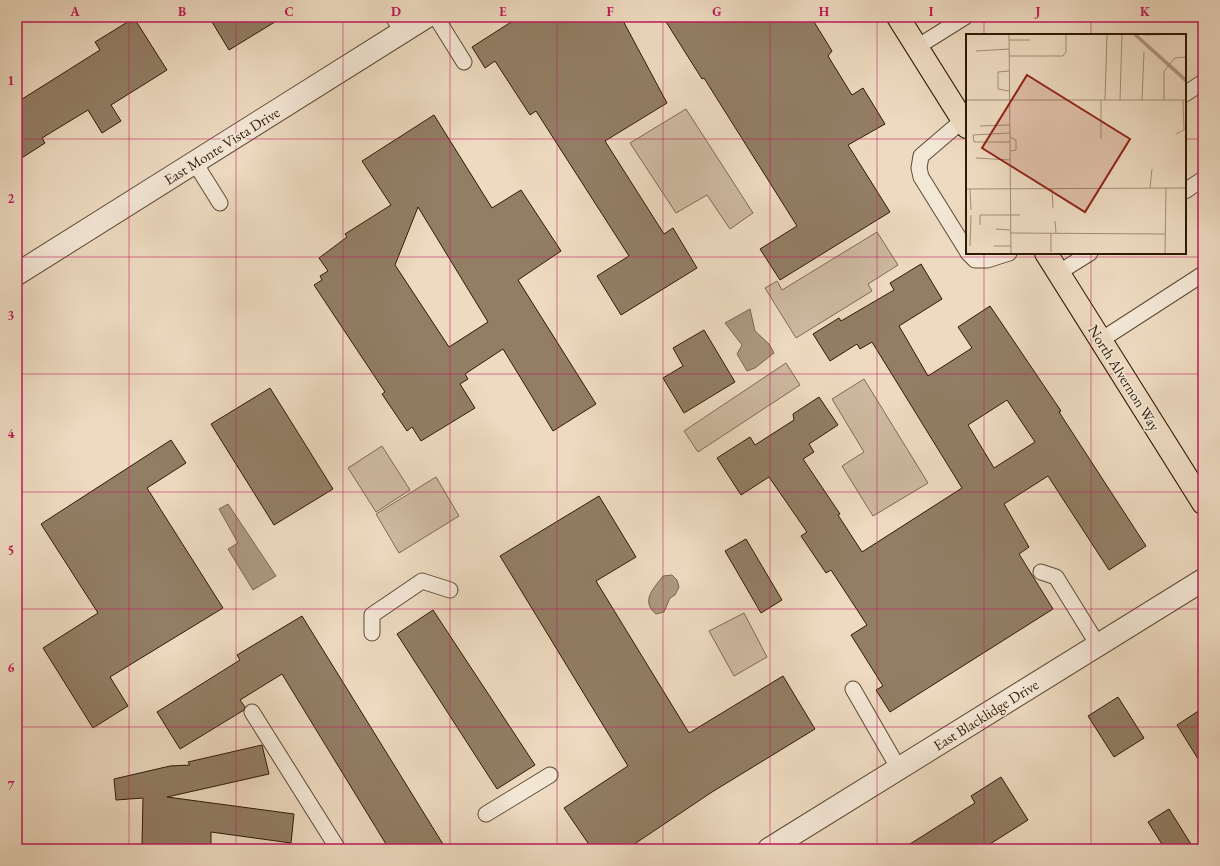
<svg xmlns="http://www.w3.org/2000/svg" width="1220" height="866" viewBox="0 0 1220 866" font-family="'EB Garamond',serif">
  <rect width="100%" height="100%" fill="#eddac0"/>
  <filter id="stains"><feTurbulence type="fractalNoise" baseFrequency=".005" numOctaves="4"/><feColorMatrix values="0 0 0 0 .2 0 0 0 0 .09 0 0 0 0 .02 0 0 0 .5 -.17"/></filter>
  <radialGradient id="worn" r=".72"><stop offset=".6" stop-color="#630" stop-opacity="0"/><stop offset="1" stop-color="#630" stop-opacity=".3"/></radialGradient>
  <g fill="#cdb9a0" stroke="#7e6a52">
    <path d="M 686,109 L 753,213 L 730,229 L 707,195 L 676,213 L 630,143 Z"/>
    <path d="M 877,232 L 898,265 L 868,284 L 872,291 L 796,338 L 765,288 L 777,281 L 782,290 Z"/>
    <path d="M 786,363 L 800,385 L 698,452 L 684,431 Z"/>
    <path d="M 864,379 L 928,483 L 873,516 L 842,466 L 864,452 L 832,399 Z"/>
    <path d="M 382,446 L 410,490 L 376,512 L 348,468 Z"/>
    <path d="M 436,477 L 459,516 L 399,553 L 376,514 Z"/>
    <path d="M 744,613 L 767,657 L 734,676 L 709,631 Z"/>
  </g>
  <g fill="#ac9980" stroke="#7a664e">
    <path d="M 750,309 L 755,331 L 769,344 L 774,353 L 755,368 L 747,371 L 737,354 L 742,345 L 725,323 Z"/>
    <path d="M 228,504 L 276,576 L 253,590 L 228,549 L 238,543 L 219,509 Z"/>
    <path d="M 672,575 L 677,580 L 679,587 L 675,595 L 670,598 L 664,612 L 656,614 C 640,601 654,588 663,576 Z"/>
  </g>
  <g fill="#927e65" stroke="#2f1a03" fill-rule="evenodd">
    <path d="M 209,17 L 283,17 L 229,50 Z"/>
    <path d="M 519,17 L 621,17 L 667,103 L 605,141 L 664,234 L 673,228 L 697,268 L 621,315 L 597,276 L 629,256 L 536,111 L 530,115 L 495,61 L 485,68 L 472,47 Z"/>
    <path d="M 663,17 L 811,17 L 832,51 L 828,56 L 852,95 L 863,88 L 885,124 L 848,145 L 890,212 L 780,280 L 760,249 L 797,226 L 704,78 L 702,79 Z"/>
    <path d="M 134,18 L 167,70 L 111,105 L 121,121 L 102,133 L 88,110 L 42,138 L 45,143 L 17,161 L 17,98 L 19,101 L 100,50 L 95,42 Z"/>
    <path d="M 434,115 L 492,208 L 521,190 L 561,251 L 518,280 L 596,404 L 553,431 L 503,349 L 465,374 L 468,379 L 460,384 L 475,408 L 421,441 L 412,427 L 407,431 L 382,394 L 385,392 L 314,285 L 322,280 L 320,276 L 328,271 L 319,258 L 347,237 L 345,234 L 391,205 L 362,161 ZM 418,207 L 488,322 L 449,347 L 395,265 Z"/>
    <path d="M 921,264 L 942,299 L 899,326 L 928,376 L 972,348 L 958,327 L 990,306 L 1061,411 L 1059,412 L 1146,546 L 1109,570 L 1048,476 L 1004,504 L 1029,547 L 1019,554 L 1053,609 L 890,712 L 876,690 L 883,686 L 851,635 L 867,625 L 831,570 L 826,573 L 801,536 L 807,532 L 769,477 L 741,495 L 717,458 L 750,437 L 755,445 L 794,420 L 793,414 L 819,397 L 838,425 L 809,444 L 814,452 L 803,459 L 840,514 L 838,515 L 862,552 L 962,488 L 872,342 L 860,349 L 857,344 L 830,361 L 813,334 L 839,318 L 841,321 L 894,290 L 890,283 ZM 1007,400 L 1035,442 L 994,468 L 968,425 Z"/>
    <path d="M 704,330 L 735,382 L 684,413 L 663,378 L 683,366 L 673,348 Z"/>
    <path d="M 270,388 L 333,489 L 274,525 L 211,424 Z"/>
    <path d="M 171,440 L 186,463 L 147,488 L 223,608 L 110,677 L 128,706 L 93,728 L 43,648 L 98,613 L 41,524 Z"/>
    <path d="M 599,496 L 636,557 L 596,581 L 689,733 L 783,676 L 815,729 L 712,792 L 627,849 L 592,849 L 564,808 L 628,766 L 500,556 Z"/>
    <path d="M 746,539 L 782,600 L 761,613 L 725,551 Z"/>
    <path d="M 433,610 L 535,765 L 497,789 L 397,634 Z"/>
    <path d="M 302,616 L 446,849 L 389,849 L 282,674 L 240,700 L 245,707 L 244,710 L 180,749 L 157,712 L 240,660 L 237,655 Z"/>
    <path d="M 1118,697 L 1144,738 L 1114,757 L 1088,716 Z"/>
    <path d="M 1203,708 L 1203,767 L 1177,725 Z"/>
    <path d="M 262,745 L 269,774 L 167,797 L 294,814 L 291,843 L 211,832 L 211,845 L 142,845 L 143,798 L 116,800 L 114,779 L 170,766 L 190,765 L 188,762 Z"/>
    <path d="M 1001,777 L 1028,820 L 982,849 L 902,849 L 975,803 L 971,796 Z"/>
    <path d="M 1169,809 L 1194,849 L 1165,849 L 1148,822 Z"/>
  </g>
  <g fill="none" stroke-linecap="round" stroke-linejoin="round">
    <g stroke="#5e4a32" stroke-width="17">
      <g id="service">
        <path d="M 393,17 L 403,32"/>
        <path d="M 436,17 L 464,62"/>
        <path d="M 917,47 L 965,17"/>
        <path d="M 1185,94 L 1203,82"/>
        <path d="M 963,120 L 921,156 L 919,168 L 921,177 L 967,251"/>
        <path d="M 195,163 L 220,203"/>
        <path d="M 1185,191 L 1203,179"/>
        <path d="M 968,253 L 975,260 L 987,260 L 1009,253"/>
        <path d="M 1058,273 L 1090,253"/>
        <path d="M 1101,340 L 1203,274"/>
        <path d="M 1041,572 L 1056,577 L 1098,645"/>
        <path d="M 372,633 L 372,615 L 422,581 L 450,590"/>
        <path d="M 853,689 L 899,769"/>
        <path d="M 252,712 L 338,849"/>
        <path d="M 486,814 L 550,775"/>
      </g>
    </g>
    <g stroke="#5e4a32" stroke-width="24">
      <g id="minor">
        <path d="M 17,274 L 426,17"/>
        <path d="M 769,849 L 1203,580"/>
      </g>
    </g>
    <g stroke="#2f1a03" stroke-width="24">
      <g id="primary">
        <path d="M 898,17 L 967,127"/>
        <path d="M 1046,253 L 1203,503"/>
      </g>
    </g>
    <use href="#service" stroke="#f3e7d6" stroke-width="15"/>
    <use href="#minor" stroke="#f3e7d6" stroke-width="22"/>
    <use href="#primary" stroke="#eddac0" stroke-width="22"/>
  </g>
  <path fill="none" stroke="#c2185b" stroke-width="1" stroke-opacity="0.55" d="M 129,17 L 129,849M 236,17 L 236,849M 343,17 L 343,849M 450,17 L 450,849M 557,17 L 557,849M 663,17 L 663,849M 770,17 L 770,849M 877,17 L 877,849M 984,17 L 984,35M 1091,17 L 1091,35M 17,139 L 967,139M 1185,139 L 1203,139M 984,253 L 984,849M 1091,253 L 1091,849M 17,257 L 1203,257M 17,374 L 1203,374M 17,492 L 1203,492M 17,609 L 1203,609M 17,727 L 1203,727"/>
  <g text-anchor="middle" stroke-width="3.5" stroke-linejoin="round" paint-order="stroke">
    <g font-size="15" fill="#2f1a03" stroke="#f3e7d6">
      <text transform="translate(222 146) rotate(-32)" y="5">East Monte Vista Drive</text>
      <text transform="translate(1124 378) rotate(58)" y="5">North Alvernon Way</text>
      <text transform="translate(986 715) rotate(-32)" y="5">East Blacklidge Drive</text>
    </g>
  </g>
  <g transform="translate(966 34)">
    <rect width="220" height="220" fill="#eddac0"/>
    <path d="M 166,0 L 171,0 L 220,44 L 220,49 Z" fill="#ac9980"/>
    <path fill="none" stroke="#a18d74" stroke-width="1" d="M 43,0 L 45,220M 179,1 L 220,0M 43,6 L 64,6M 10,17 L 43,15M 43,22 L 97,22 L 100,18 L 100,0M 43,37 L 32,38 L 32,55 L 43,57M 0,66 L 220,66M 135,66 L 135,105M 139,66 L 141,0M 154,66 L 156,0M 176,66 L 178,18M 198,66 L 198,37 L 209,24 L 220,23M 14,92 L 44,91M 44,99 L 7,101 L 8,108 L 44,108M 210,100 L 218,96 L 217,66M 44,103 L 50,106 L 50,116 L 44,117M 10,124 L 44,126M 86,154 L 87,174M 184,154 L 186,135M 0,155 L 220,154M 4,155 L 5,176M 89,187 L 90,199M 14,191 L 14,181 L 54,181M 30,195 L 44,196M 44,199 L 199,200M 85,199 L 85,218M 4,212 L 5,181M 28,212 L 45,212M 199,220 L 200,154"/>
    <path fill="#8f2418" fill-opacity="0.15" stroke="#8f2418" stroke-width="2" d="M 61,41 L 164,105 L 119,178 L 16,114 Z"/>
    <rect width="220" height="220" fill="none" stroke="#2f1a03" stroke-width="2"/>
  </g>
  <rect width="1220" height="866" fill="none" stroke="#eddac0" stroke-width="44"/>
  <rect x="22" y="22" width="1176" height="822" fill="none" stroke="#c2185b" stroke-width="1.5"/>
  <g font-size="13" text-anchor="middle" font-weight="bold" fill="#c2185b">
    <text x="75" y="16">A</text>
    <text x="182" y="16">B</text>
    <text x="289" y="16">C</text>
    <text x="396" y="16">D</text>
    <text x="503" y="16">E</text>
    <text x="610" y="16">F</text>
    <text x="717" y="16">G</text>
    <text x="824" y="16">H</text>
    <text x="931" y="16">I</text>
    <text x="1038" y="16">J</text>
    <text x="1145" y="16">K</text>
    <text x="11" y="85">1</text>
    <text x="11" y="203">2</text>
    <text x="11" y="320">3</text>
    <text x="11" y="438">4</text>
    <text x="11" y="555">5</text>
    <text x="11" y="672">6</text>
    <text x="11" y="790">7</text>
  </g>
  <rect width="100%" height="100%" filter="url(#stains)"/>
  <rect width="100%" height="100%" fill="url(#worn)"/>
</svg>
